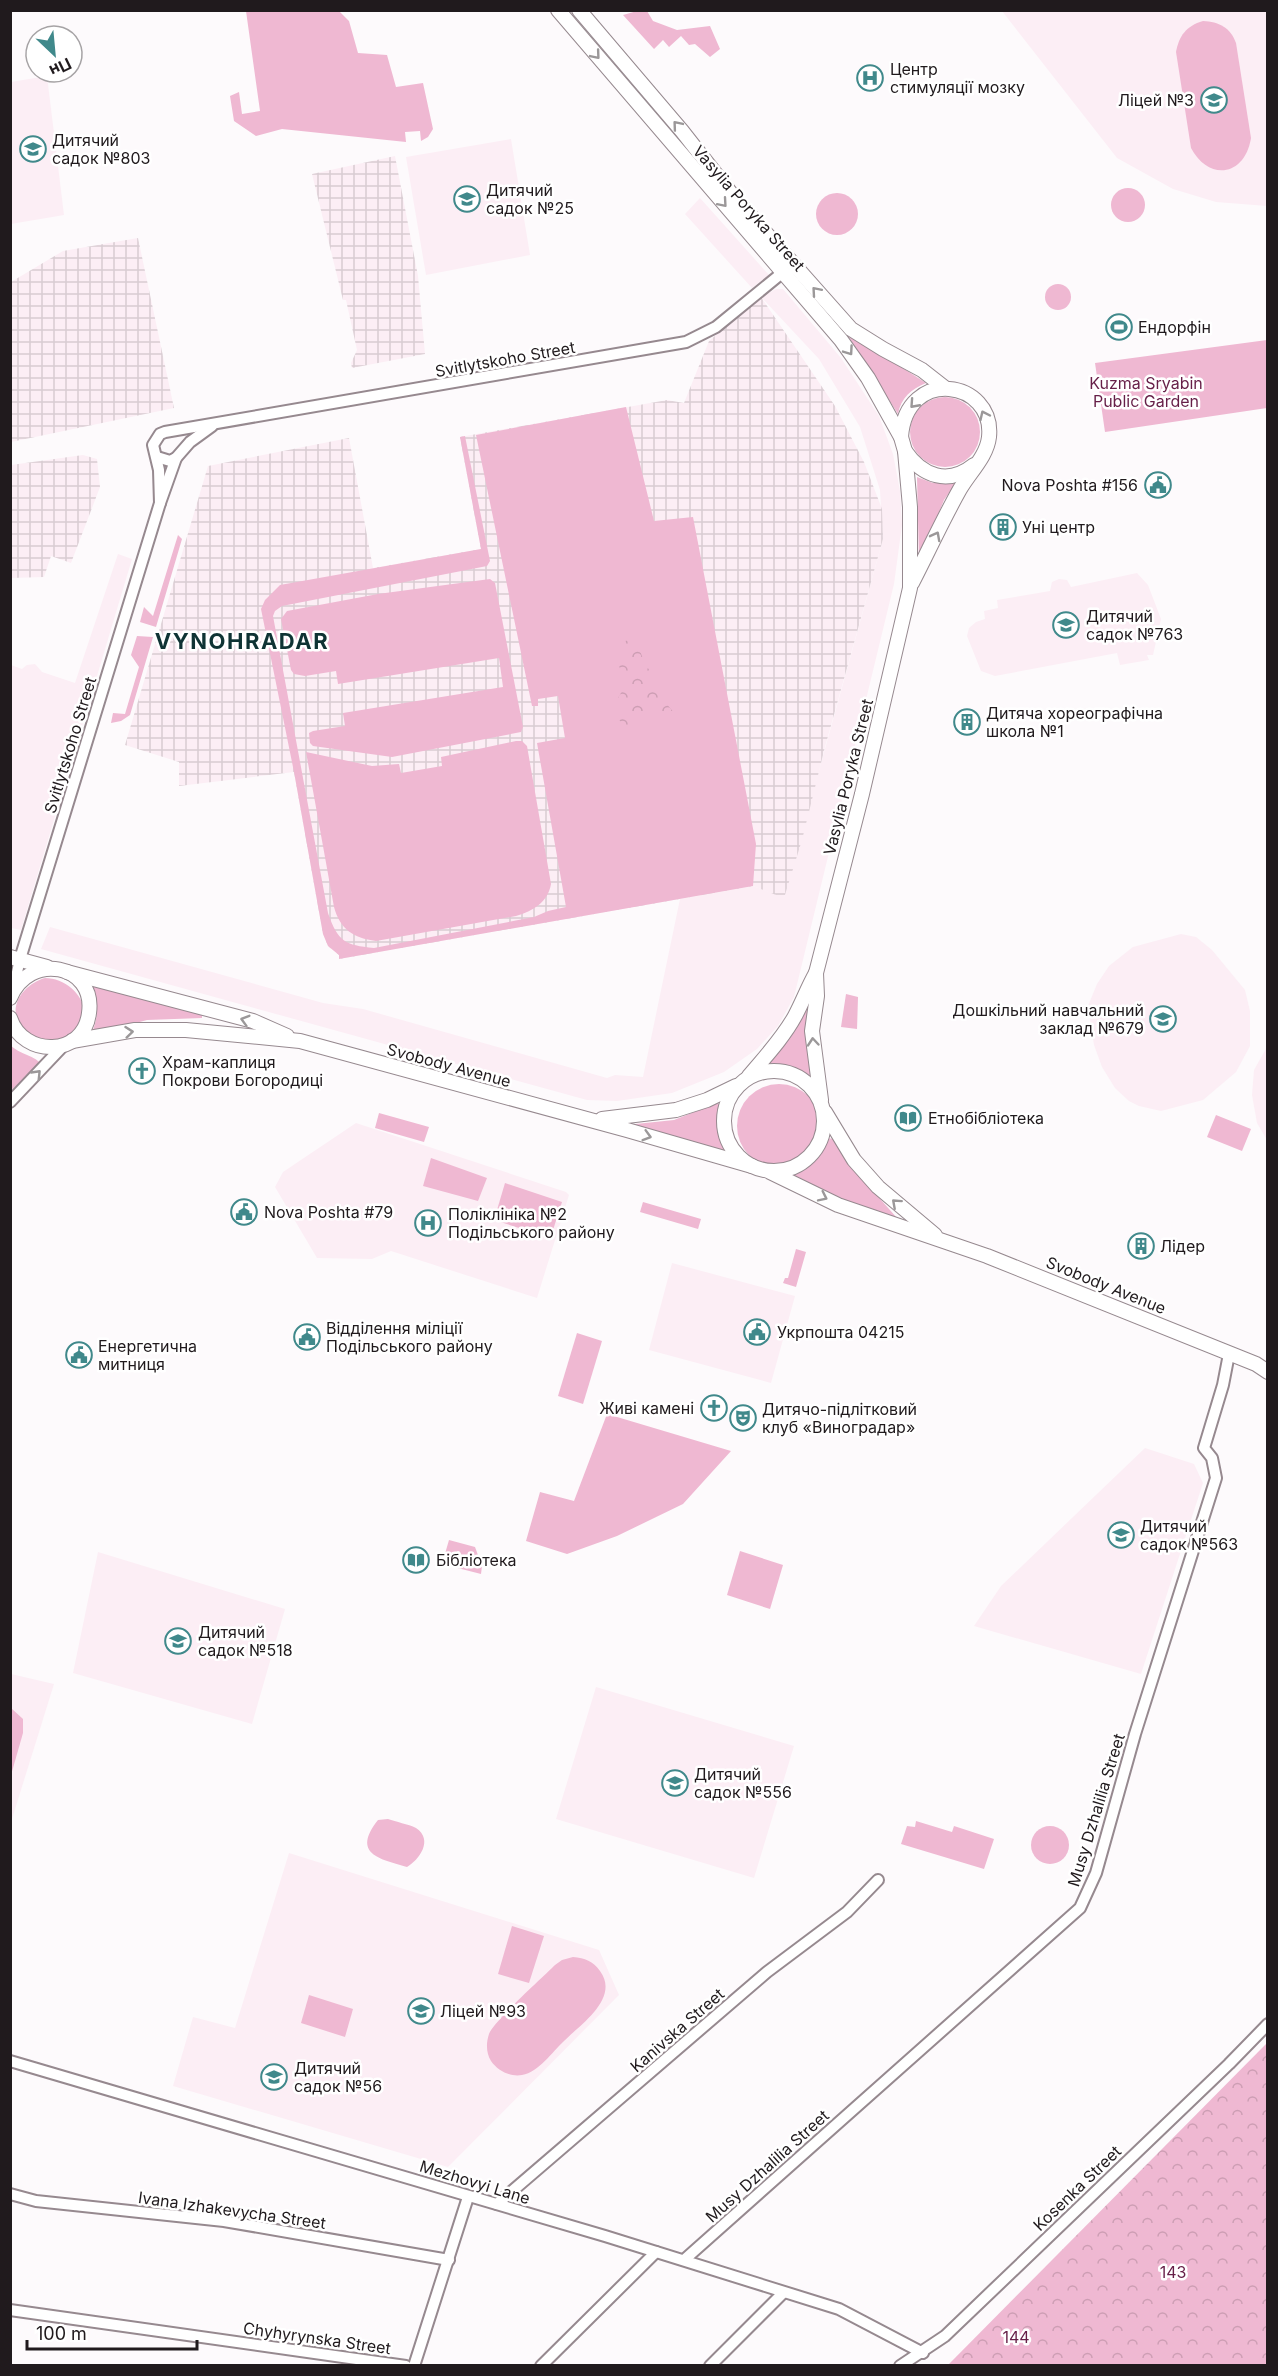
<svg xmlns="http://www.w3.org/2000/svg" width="1278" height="2376" viewBox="0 0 1278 2376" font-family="Inter,sans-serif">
  <defs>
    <pattern id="industrial-grid" width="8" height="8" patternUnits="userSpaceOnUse" patternTransform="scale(1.5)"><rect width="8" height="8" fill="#fceef5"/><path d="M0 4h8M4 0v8" fill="none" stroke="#d8ccd2"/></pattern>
    <pattern id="forest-crowns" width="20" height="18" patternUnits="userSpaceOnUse" patternTransform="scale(1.5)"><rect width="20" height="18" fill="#efb8d2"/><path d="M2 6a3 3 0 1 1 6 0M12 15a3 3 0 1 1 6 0" fill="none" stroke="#cd9eb4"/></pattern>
  </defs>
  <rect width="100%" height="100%" fill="#fdfafc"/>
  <g fill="#fceef5">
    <path d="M 1002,11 L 1267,11 L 1267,206 L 1216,202 L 1173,189 L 1117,158 Z"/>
    <path d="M 47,76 L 64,215 L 11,224 L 11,82 Z"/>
    <path d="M 511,139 L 530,255 L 426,275 L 406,157 Z"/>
    <path d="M 700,198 L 769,275 L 752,288 L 685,214 Z"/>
    <path d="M 776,289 L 783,289 L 841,358 L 879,416 L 893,454 L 900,491 L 902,525 L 894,584 L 794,997 L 778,1026 L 757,1049 L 724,1072 L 672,1093 L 617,1101 L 587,1100 L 41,949 L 50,927 L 323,1003 L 363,1009 L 607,1078 L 615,1075 L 643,1077 L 680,899 L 753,886 L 784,897 L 883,539 L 880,490 L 860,427 L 819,359 L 761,297 Z"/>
    <path d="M 118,554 L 132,559 L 21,930 L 11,928 L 11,665 L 22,669 L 27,665 L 35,664 L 42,672 L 75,683 Z"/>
    <path d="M 1137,573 L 1148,585 L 1161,619 L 1153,655 L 1147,655 L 1149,660 L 1120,665 L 1117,653 L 995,676 L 981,671 L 967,636 L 969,628 L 976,622 L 985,619 L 984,611 L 998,608 L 997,600 L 1050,591 L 1052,582 L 1059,579 L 1067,580 L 1071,587 Z"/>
    <path d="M 1181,934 L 1196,937 L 1212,950 L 1245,990 L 1250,1011 L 1250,1046 L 1236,1072 L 1203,1100 L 1161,1111 L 1139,1106 L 1129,1101 L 1115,1088 L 1102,1067 L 1094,1045 L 1088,1006 L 1097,984 L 1109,966 L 1133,947 Z"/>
    <path d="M 1267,1047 L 1267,1140 L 1257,1123 L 1252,1095 L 1254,1070 Z"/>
    <path d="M 356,1123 L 566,1192 L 569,1195 L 537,1298 L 391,1251 L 372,1259 L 317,1258 L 275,1187 L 283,1172 Z"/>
    <path d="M 672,1263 L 795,1296 L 771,1383 L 649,1350 Z"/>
    <path d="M 1145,1448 L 1194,1464 L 1203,1483 L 1141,1674 L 974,1626 L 1001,1586 Z"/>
    <path d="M 98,1552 L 285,1609 L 252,1724 L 73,1673 Z"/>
    <path d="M 11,1674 L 54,1684 L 11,1822 Z"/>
    <path d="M 596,1687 L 794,1746 L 754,1878 L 556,1819 Z"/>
    <path d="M 289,1853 L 599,1950 L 619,1995 L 448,2167 L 173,2086 L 193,2017 L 235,2028 Z"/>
  </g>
  <g fill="url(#industrial-grid)">
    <path d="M 395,156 L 418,276 L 425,354 L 352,368 L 351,363 L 357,350 L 346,300 L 343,300 L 312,174 Z"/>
    <path d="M 138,238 L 174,408 L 11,442 L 11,282 L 63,251 Z"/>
    <path d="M 761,297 L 835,406 L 864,462 L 882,509 L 883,539 L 825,747 L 802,840 L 784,898 L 753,886 L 339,959 L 339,955 L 328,946 L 323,934 L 294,772 L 179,786 L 179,762 L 125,745 L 208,466 L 349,438 L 373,568 L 481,549 L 460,437 L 667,400 L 684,403 L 709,341 Z"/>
    <path d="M 83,455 L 97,459 L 100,487 L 71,563 L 51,556 L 44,577 L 11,578 L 11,465 Z"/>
  </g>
  <g fill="#efb8d2">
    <path d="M 246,11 L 339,11 L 349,21 L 358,53 L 387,55 L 396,87 L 423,83 L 433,129 L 428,137 L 421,141 L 420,131 L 405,132 L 406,142 L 282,129 L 256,136 L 234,121 L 230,96 L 239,92 L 242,114 L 260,111 Z"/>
    <path d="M 637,11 L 647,11 L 653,21 L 677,30 L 710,26 L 720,49 L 710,57 L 695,44 L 689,45 L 681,36 L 669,47 L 663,40 L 654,49 L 623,15 Z"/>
    <path d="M 1203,21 C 1219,22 1230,27 1236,43 L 1251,138 C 1245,176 1209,182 1191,148 L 1176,52 C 1179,36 1186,26 1203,21 Z"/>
    <circle cx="1128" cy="205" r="17"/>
    <circle cx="837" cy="214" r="21"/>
    <circle cx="1058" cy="297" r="13"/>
    <path d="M 845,331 L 926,383 C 911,389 901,398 898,414 Z"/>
    <path d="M 1267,340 L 1267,408 L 1105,432 L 1095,363 Z"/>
    <circle cx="945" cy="432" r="35"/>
    <path d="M 626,407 L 654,521 L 693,517 L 756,844 L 753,886 L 339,959 L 339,955 L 328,946 L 323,934 L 294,772 L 261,609 L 265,600 L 280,585 L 481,549 L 460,437 L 465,436 L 490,561 L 487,566 L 282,606 L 275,611 L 273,616 L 328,913 C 338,942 345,945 374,948 L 534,917 L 548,911 L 566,907 L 537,743 L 565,738 L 558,696 L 538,699 L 538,706 L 532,706 L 476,435 Z"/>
    <path d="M 917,477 L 933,483 L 956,483 L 944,500 L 919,562 Z"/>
    <path d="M 178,535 L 182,539 L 156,627 L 140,622 L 144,607 L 153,616 Z"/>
    <path d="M 490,579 L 495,583 L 523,727 L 521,732 L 392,757 L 313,746 L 310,743 L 309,733 L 313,731 L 345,726 L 343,713 L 503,687 L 499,658 L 338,684 L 336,671 L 305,676 L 294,674 L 291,670 L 281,619 L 287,611 L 378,594 Z"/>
    <path d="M 137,636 L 153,637 L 130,715 L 121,721 L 111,723 L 113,713 L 125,714 L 139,667 L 131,655 Z"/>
    <path d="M 516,741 L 522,741 L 527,746 L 551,884 C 548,902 533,911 516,916 L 376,941 C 353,938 340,929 334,907 L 306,752 L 372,766 L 399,764 L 401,773 L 442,766 L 441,757 Z"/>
    <path d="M 45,978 C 70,978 97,1006 77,1030 C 73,1035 67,1038 62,1042 L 29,1038 C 26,1033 21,1028 18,1022 C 9,1002 27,983 45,978 Z"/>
    <path d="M 90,985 L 202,1013 L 202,1018 L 147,1020 L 91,1035 C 99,1017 99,1002 90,985 Z"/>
    <path d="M 846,994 L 858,997 L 857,1029 L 841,1027 Z"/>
    <path d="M 805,1005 L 811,1007 L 814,1083 C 798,1066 789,1064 767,1063 Z"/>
    <path d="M 10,1045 C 19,1054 36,1056 42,1065 L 11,1090 Z"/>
    <circle cx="779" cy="1126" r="42"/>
    <path d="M 717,1103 L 720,1105 L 718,1115 L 719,1131 L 727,1152 L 726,1153 L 626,1125 L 674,1120 Z"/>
    <path d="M 379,1113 L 429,1127 L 424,1142 L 375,1128 Z"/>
    <path d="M 1216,1115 L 1251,1129 L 1242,1151 L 1207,1137 Z"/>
    <path d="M 828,1138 L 833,1139 L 851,1166 L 897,1218 L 894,1222 L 788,1176 C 808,1170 822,1159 828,1138 Z"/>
    <path d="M 431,1158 L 487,1178 L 478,1201 L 423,1186 Z"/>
    <path d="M 505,1183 L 562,1202 L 553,1230 L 541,1235 L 494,1220 Z"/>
    <path d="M 643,1202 L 701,1219 L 698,1229 L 640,1212 Z"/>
    <path d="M 796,1249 L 806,1252 L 796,1287 L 783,1283 L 785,1278 L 788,1278 Z"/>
    <path d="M 577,1333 L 602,1341 L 583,1404 L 558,1396 Z"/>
    <path d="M 607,1414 L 731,1451 L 683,1504 L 617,1536 L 567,1554 L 526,1541 L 540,1492 L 574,1501 Z"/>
    <path d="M 449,1540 L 475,1547 L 482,1566 L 481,1574 L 442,1564 Z"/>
    <path d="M 740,1551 L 783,1565 L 770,1609 L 727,1595 Z"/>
    <path d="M 11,1708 L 23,1719 L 23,1733 L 11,1775 Z"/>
    <path d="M 388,1819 C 396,1822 408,1824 416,1828 C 434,1840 419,1860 407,1867 C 380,1859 351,1854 378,1820 Z"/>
    <path d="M 916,1821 L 952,1832 L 954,1826 L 994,1839 L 984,1869 L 901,1844 L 907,1826 L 915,1827 Z"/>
    <circle cx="1050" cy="1845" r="19"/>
    <path d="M 512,1926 L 544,1936 L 529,1983 L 498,1974 Z"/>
    <path d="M 573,1957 C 585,1958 593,1961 600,1971 C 620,1998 581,2024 564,2041 C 552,2052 539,2072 522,2075 C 510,2077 498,2071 491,2061 C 486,2053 486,2043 489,2034 C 493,2022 543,1977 555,1965 L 562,1960 Z"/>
    <path d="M 309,1995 L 353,2009 L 345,2037 L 301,2023 Z"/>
  </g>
  <g fill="url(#forest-crowns)">
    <path d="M 630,640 L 640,651 L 645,664 L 662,688 L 665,702 L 675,714 L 670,718 L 653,716 L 639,726 L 627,729 L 620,721 L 614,710 L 618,698 L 625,686 L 615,652 L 620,642 Z"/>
    <path d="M 1267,2043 L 1267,2365 L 948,2365 Z"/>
  </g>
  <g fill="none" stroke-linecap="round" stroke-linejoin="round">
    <g stroke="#96898f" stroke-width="14">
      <g id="minor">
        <path d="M 157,457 L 170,461 L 176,458 L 190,442 L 212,426"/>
        <path d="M 160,503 L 159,470 L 153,445 L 160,434 L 165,432 L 686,342 L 716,327 L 782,273"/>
        <path d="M 13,990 L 20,959 L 160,503 L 176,458"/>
        <path d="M 10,1102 L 64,1045"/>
        <path d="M 10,2061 L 605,2236 L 839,2309 L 923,2353"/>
        <path d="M 10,2194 L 36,2201 L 224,2221 L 449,2260"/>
        <path d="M 497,2204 L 767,1972 L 847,1912 L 878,1880"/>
        <path d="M 684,2260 L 1080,1908 L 1096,1873 L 1135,1734 L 1216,1478 L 1212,1458 L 1204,1448 L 1223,1385 L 1229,1354"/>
        <path d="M 10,2310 L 406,2366"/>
        <path d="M 414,2366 L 468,2197"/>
        <path d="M 541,2366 L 656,2252"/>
        <path d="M 710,2366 L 783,2293"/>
        <path d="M 900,2366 L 945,2336 L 1229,2064 L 1268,2024"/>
      </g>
    </g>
    <g stroke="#96898f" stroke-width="16">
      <g id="tertiary">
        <path d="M 558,10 L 841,340 L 868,378 L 901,437 L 905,451 L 910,507 L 910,588 L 862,794 L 816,973 L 817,996 L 812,1031 L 821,1100"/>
        <path d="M 579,10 L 682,131 L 733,196 L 851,329 L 883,349 L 922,370 L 945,388"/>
        <path d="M 901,437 C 906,366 995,380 989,437 C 987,456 970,472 960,489 C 943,519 928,552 912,583"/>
        <path d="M 905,451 C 922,476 948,486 974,465"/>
        <path d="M 10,957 L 47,967"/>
        <path d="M 67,972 L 253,1021 L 287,1036"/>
        <path d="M 10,998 C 29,951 96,964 89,1013 C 84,1057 23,1058 10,1018"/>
        <path d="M 72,1041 L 135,1030 L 186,1030 L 300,1041 L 627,1130 L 752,1166"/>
        <circle cx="774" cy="1121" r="50"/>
        <path d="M 749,1076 C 765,1057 783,1038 795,1016 C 803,1001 808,987 816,973"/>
        <path d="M 825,1112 L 854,1160 L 878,1187 L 935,1235"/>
        <path d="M 602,1119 L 676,1110 L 707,1100 L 736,1086"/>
        <path d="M 770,1172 L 838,1205 L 987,1256 L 1256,1364 L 1268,1372"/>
      </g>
    </g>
    <use href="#minor" stroke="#fff" stroke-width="10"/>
    <use href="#tertiary" stroke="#fff" stroke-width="14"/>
  </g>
  <defs><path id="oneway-chevron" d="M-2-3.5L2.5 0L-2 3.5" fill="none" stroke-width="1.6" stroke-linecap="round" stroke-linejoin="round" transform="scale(1.5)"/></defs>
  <g stroke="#9b9899">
    <use href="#oneway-chevron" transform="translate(596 55) rotate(50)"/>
    <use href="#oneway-chevron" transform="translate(677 125) rotate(-130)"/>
    <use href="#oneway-chevron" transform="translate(723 203) rotate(49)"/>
    <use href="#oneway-chevron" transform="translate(816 291) rotate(-131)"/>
    <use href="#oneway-chevron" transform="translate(849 351) rotate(55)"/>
    <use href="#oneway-chevron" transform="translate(914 404) rotate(132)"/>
    <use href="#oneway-chevron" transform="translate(984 415) rotate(-115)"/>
    <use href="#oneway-chevron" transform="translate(936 536) rotate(-62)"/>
    <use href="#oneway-chevron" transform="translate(245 1020) rotate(-164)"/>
    <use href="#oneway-chevron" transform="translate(129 1032) rotate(-6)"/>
    <use href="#oneway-chevron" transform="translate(813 1042) rotate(-95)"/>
    <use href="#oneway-chevron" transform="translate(37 1074) rotate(-46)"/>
    <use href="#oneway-chevron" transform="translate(647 1136) rotate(16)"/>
    <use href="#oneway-chevron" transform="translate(823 1197) rotate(26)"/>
    <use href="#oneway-chevron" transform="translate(896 1203) rotate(-138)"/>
  </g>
  <defs>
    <g id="hospital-ring" transform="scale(1.35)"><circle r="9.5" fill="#fff" stroke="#40898b" stroke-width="1.5"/><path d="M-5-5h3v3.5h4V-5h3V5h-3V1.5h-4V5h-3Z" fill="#40898b"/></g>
    <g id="school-ring" transform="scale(1.35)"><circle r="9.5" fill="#fff" stroke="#40898b" stroke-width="1.5"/><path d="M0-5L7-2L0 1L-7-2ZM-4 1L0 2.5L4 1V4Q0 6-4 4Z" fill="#40898b"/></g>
    <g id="stadium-ring" transform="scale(1.35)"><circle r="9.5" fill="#fff" stroke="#40898b" stroke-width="1.5"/><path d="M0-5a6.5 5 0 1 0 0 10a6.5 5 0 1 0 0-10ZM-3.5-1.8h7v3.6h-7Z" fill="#40898b"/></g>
    <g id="civic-ring" transform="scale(1.35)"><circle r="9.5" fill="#fff" stroke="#40898b" stroke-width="1.5"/><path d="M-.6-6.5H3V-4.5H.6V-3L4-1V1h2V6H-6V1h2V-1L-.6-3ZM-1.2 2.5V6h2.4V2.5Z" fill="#40898b"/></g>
    <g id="building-ring" transform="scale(1.35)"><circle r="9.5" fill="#fff" stroke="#40898b" stroke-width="1.5"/><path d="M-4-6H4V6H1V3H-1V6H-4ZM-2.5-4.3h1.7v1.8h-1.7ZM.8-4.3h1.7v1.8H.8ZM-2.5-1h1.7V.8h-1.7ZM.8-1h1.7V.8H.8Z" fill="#40898b"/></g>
    <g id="church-ring" transform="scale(1.35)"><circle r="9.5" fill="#fff" stroke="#40898b" stroke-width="1.5"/><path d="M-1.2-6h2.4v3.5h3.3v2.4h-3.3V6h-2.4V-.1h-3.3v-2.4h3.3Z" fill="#40898b"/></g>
    <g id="library-ring" transform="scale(1.35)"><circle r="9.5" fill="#fff" stroke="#40898b" stroke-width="1.5"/><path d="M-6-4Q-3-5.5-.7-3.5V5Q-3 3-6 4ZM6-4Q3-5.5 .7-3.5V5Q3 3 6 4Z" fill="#40898b"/></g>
    <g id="theatre-ring" transform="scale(1.35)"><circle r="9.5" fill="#fff" stroke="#40898b" stroke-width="1.5"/><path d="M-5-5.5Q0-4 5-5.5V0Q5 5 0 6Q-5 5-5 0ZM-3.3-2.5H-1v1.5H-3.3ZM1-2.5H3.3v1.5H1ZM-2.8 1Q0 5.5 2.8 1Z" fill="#40898b"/></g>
  </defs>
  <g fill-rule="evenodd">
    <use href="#hospital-ring" x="870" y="78"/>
    <use href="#school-ring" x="1214" y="100"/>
    <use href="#school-ring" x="33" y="149"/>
    <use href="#school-ring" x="467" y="199"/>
    <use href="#stadium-ring" x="1119" y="327"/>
    <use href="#civic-ring" x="1158" y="485"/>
    <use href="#building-ring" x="1003" y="527"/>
    <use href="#school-ring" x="1066" y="625"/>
    <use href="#building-ring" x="967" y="722"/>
    <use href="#school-ring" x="1163" y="1019"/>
    <use href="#church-ring" x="142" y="1071"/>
    <use href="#library-ring" x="908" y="1118"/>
    <use href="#civic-ring" x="244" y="1212"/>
    <use href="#hospital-ring" x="428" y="1223"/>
    <use href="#building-ring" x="1141" y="1246"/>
    <use href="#civic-ring" x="757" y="1332"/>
    <use href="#civic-ring" x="307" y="1337"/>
    <use href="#civic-ring" x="79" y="1355"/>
    <use href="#church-ring" x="714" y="1408"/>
    <use href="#theatre-ring" x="743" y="1418"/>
    <use href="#school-ring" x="1121" y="1535"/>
    <use href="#library-ring" x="416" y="1560"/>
    <use href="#school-ring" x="178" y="1641"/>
    <use href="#school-ring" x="675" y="1783"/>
    <use href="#school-ring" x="421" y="2011"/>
    <use href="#school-ring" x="274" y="2077"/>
  </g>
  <g text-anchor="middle" stroke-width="5" stroke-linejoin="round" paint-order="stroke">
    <g font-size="16" fill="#201a1d" stroke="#fff" text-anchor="start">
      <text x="890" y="75">Центр<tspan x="890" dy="18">стимуляції мозку</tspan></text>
      <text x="1194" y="106" text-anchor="end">Ліцей №3</text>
      <text x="52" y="146">Дитячий<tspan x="52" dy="18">садок №803</tspan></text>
      <text x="486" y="196">Дитячий<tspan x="486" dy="18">садок №25</tspan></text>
      <text x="1138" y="333">Ендорфін</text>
      <text x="1138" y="491" text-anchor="end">Nova Poshta #156</text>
      <text x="1022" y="533">Уні центр</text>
      <text x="1086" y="622">Дитячий<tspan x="1086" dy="18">садок №763</tspan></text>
      <text x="986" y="719">Дитяча хореографічна<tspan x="986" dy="18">школа №1</tspan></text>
      <text x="1144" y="1016" text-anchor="end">Дошкільний навчальний<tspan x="1144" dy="18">заклад №679</tspan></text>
      <text x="162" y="1068">Храм-каплиця<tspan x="162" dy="18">Покрови Богородиці</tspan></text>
      <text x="928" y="1124">Етнобібліотека</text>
      <text x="264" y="1218">Nova Poshta #79</text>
      <text x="448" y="1220">Поліклініка №2<tspan x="448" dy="18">Подільського району</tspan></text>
      <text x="1160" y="1252">Лідер</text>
      <text x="326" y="1334">Відділення міліції<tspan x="326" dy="18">Подільського району</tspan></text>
      <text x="777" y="1338">Укрпошта 04215</text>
      <text x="98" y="1352">Енергетична<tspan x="98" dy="18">митниця</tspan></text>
      <text x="694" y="1414" text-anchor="end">Живі камені</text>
      <text x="762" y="1415">Дитячо-підлітковий<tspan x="762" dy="18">клуб «Виноградар»</tspan></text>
      <text x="1140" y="1532">Дитячий<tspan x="1140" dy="18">садок №563</tspan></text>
      <text x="436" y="1566">Бібліотека</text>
      <text x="198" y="1638">Дитячий<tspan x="198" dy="18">садок №518</tspan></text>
      <text x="694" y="1780">Дитячий<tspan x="694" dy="18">садок №556</tspan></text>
      <text x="440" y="2017">Ліцей №93</text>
      <text x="294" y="2074">Дитячий<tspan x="294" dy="18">садок №56</tspan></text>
    </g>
    <g font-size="16" fill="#201a1d" stroke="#fff">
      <text transform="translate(749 208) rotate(49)" y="6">Vasylia Poryka Street</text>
      <text transform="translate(505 359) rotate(-10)" y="6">Svitlytskoho Street</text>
      <text transform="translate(70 745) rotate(-73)" y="6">Svitlytskoho Street</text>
      <text transform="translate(848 777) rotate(-76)" y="6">Vasylia Poryka Street</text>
      <text transform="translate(449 1065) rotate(15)" y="6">Svobody Avenue</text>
      <text transform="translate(1106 1285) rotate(22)" y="6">Svobody Avenue</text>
      <text transform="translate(1096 1810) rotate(-73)" y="6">Musy Dzhalilia Street</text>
      <text transform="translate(677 2030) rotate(-41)" y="6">Kanivska Street</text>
      <text transform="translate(767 2166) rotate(-42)" y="6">Musy Dzhalilia Street</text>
      <text transform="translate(475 2182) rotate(17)" y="6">Mezhovyi Lane</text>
      <text transform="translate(1077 2188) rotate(-44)" y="6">Kosenka Street</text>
      <text transform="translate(232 2210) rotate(8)" y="6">Ivana Izhakevycha Street</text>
      <text transform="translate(317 2338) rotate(8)" y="6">Chyhyrynska Street</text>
    </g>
    <g font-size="16" fill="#661f48" stroke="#fff">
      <text x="1146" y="389">Kuzma Sryabin<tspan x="1146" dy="18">Public Garden</tspan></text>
      <text x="1173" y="2278">143</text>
      <text x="1016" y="2343">144</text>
    </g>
    <g font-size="22" font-weight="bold" letter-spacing="1.5" fill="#0f3334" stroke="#fff">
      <text x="242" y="649">VYNOHRADAR</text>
    </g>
  </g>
  <rect width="1278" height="2376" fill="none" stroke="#201a1d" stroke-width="24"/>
  <g transform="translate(54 54) rotate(154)"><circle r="28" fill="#ffffff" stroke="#a6a3a5" stroke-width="1.5"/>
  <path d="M0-4.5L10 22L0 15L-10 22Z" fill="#40898b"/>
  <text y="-9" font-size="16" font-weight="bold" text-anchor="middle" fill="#201a1d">Пн</text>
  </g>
  <path d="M27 2340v9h170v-9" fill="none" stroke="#201a1d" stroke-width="3"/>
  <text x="36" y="2340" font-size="18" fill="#201a1d" stroke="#ffffff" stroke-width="4.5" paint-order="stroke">100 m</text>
</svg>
